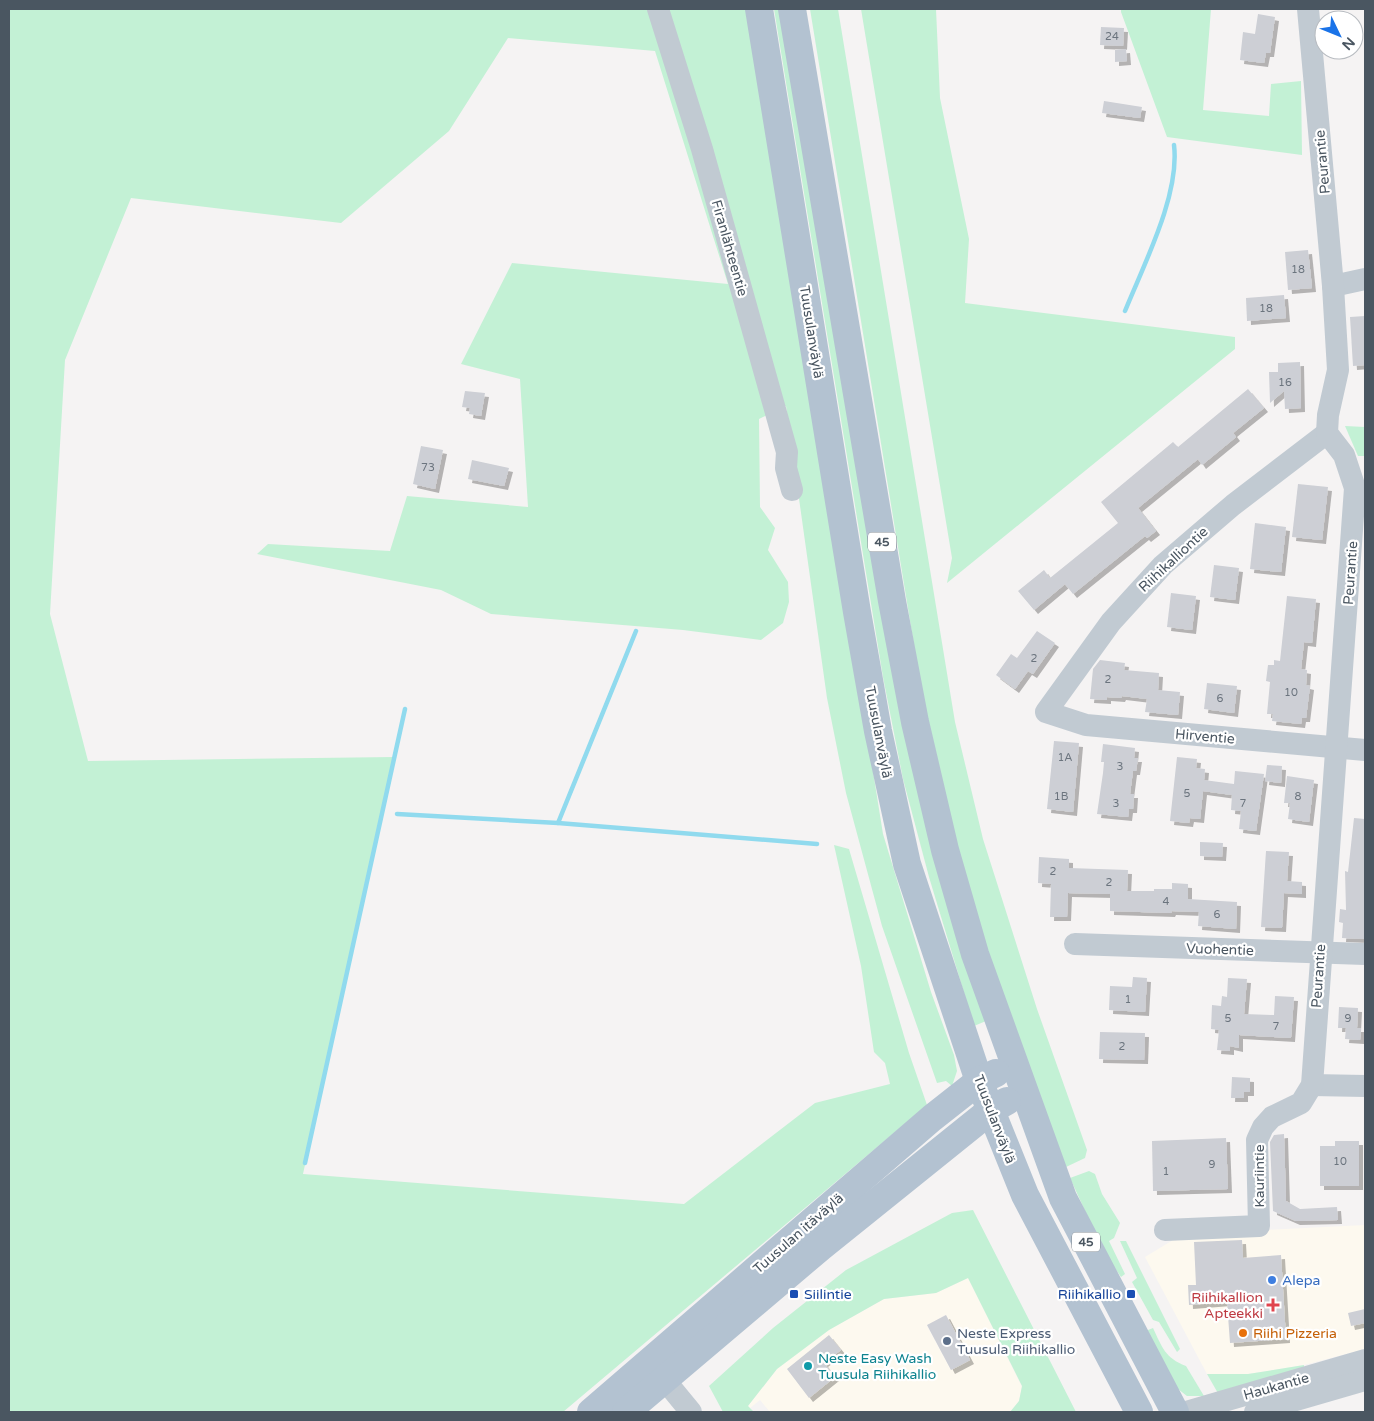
<svg xmlns="http://www.w3.org/2000/svg" width="1374" height="1421" viewBox="0 0 1374 1421" font-family="'Varela Round',sans-serif">
  <defs>
    <filter id="shadow"><feDropShadow dx="4" dy="4" stdDeviation="0" flood-color="#0004"/></filter>
  </defs>
  <rect width="100%" height="100%" fill="#f5f3f3"/>
  <g fill="#fdf9ef" fill-rule="evenodd">
    <path d="M 1365,1225 L 1365,1349 L 1304,1365 L 1248,1374 L 1207,1374 L 1145,1257 L 1183,1234 Z"/>
    <path d="M 968,1278 L 1022,1387 L 1019,1401 L 1010,1412 L 770,1412 L 760,1400 L 750,1408 L 748,1406 L 777,1369 L 829,1330 L 884,1299 L 936,1293 ZM 945,1315 L 970,1360 L 951,1370 L 927,1326 ZM 830,1336 L 840,1350 L 824,1363 L 835,1377 L 809,1397 L 787,1369 Z"/>
  </g>
  <g fill="#c3f1d5">
    <path d="M 9,9 L 751,9 L 883,834 L 931,992 L 954,1055 L 957,1071 L 952,1086 L 946,1081 L 937,1083 L 882,926 L 846,793 L 827,698 L 786,406 L 759,419 L 760,507 L 775,528 L 768,550 L 788,582 L 789,602 L 783,623 L 761,640 L 683,630 L 491,614 L 441,590 L 257,554 L 268,544 L 390,551 L 407,496 L 528,507 L 520,379 L 461,364 L 512,263 L 728,284 L 655,51 L 508,38 L 449,131 L 341,223 L 131,198 L 65,360 L 50,614 L 88,761 L 394,757 L 303,1174 L 684,1204 L 815,1103 L 890,1084 L 885,1063 L 874,1052 L 861,966 L 834,845 L 849,849 L 909,1053 L 927,1105 L 563,1412 L 9,1412 Z"/>
    <path d="M 774,9 L 785,9 L 986,1021 L 974,1026 L 929,877 L 903,779 L 883,677 Z"/>
    <path d="M 810,9 L 838,9 L 955,722 L 983,839 L 1037,1009 L 1087,1150 L 1085,1158 L 1066,1167 L 1036,1097 L 968,892 L 921,688 Z"/>
    <path d="M 861,9 L 936,9 L 940,98 L 969,239 L 965,303 L 1235,337 L 1235,349 L 947,583 L 952,558 Z"/>
    <path d="M 1121,9 L 1211,9 L 1203,110 L 1269,116 L 1271,84 L 1301,81 L 1302,155 L 1167,137 L 1121,12 Z"/>
    <path d="M 1345,426 L 1365,427 L 1365,456 L 1358,456 Z"/>
    <path d="M 1089,1171 L 1095,1174 L 1102,1194 L 1120,1223 L 1114,1238 L 1109,1241 L 1125,1274 L 1121,1277 L 1104,1252 L 1070,1178 Z"/>
    <path d="M 973,1210 L 1076,1412 L 1010,1412 L 1019,1401 L 1022,1386 L 968,1278 L 936,1293 L 884,1299 L 829,1330 L 777,1369 L 748,1406 L 754,1412 L 723,1412 L 709,1386 L 773,1328 L 846,1270 L 952,1213 Z"/>
    <path d="M 1120,1241 L 1126,1241 L 1180,1349 L 1177,1352 L 1159,1322 L 1153,1320 L 1132,1282 L 1137,1278 Z"/>
    <path d="M 1153,1328 C 1162,1347 1165,1358 1186,1366 L 1204,1396 L 1187,1396 L 1178,1389 L 1148,1334 L 1148,1330 Z"/>
    <path d="M 1304,1365 L 1304,1371 L 1219,1395 L 1207,1374 L 1248,1374 Z"/>
  </g>
  <g fill="none" stroke-linecap="round" stroke-linejoin="round">
    <g stroke="#90daee" stroke-width="4.5">
      <path d="M 1125,311 C 1144,264 1180,195 1174,145"/>
      <path d="M 397,814 L 558,823 L 817,844"/>
      <path d="M 558,823 L 636,631"/>
      <path d="M 305,1163 L 405,709"/>
    </g>
  </g>
  <g fill="#cdcfd5" filter="url(#shadow)">
    <path d="M 1258,14 L 1275,17 L 1270,53 L 1266,53 L 1264,63 L 1240,60 L 1243,32 L 1255,34 Z"/>
    <path d="M 1101,27 L 1124,28 L 1123,46 L 1100,45 Z"/>
    <path d="M 1126,49 L 1127,61 L 1115,62 L 1115,50 Z"/>
    <path d="M 1104,101 L 1142,107 L 1140,118 L 1102,113 Z"/>
    <path d="M 1308,250 L 1312,288 L 1288,290 L 1285,252 Z"/>
    <path d="M 1284,295 L 1286,318 L 1247,321 L 1246,298 Z"/>
    <path d="M 1365,316 L 1365,365 L 1353,366 L 1350,317 Z"/>
    <path d="M 1300,362 L 1301,408 L 1285,409 L 1284,391 L 1270,403 L 1269,372 L 1278,372 L 1278,363 Z"/>
    <path d="M 1248,389 L 1264,408 L 1233,433 L 1236,437 L 1202,465 L 1198,459 L 1138,508 L 1156,531 L 1147,538 L 1145,536 L 1073,594 L 1065,584 L 1034,610 L 1018,591 L 1044,570 L 1050,578 L 1118,523 L 1101,502 L 1173,442 L 1178,447 Z"/>
    <path d="M 465,391 L 485,393 L 481,416 L 469,414 L 470,408 L 462,407 Z"/>
    <path d="M 421,446 L 443,450 L 435,489 L 413,484 Z"/>
    <path d="M 472,460 L 509,468 L 504,486 L 468,479 Z"/>
    <path d="M 1298,484 L 1328,487 L 1322,540 L 1292,537 Z"/>
    <path d="M 1255,523 L 1286,527 L 1281,572 L 1250,569 Z"/>
    <path d="M 1214,565 L 1239,568 L 1235,600 L 1210,597 Z"/>
    <path d="M 1171,593 L 1196,596 L 1192,630 L 1167,627 Z"/>
    <path d="M 1287,596 L 1316,599 L 1312,643 L 1304,642 L 1301,669 L 1307,670 L 1306,685 L 1310,686 L 1306,718 L 1302,718 L 1301,724 L 1272,721 L 1273,714 L 1267,714 L 1270,682 L 1266,681 L 1268,665 L 1274,665 L 1274,660 L 1280,661 Z"/>
    <path d="M 1037,631 L 1055,643 L 1033,674 L 1028,671 L 1015,689 L 996,675 L 1011,654 L 1017,658 Z"/>
    <path d="M 1100,660 L 1125,663 L 1124,670 L 1159,673 L 1158,690 L 1180,692 L 1178,715 L 1145,712 L 1147,699 L 1122,696 L 1121,698 L 1107,697 L 1107,700 L 1090,699 L 1093,669 Z"/>
    <path d="M 1207,683 L 1237,686 L 1234,713 L 1204,709 Z"/>
    <path d="M 1054,741 L 1079,743 L 1073,812 L 1047,809 Z"/>
    <path d="M 1103,744 L 1135,748 L 1134,758 L 1138,758 L 1136,771 L 1133,771 L 1130,794 L 1134,794 L 1133,809 L 1129,809 L 1128,817 L 1097,814 L 1103,773 L 1104,762 L 1101,762 Z"/>
    <path d="M 1177,757 L 1197,759 L 1196,768 L 1205,769 L 1204,780 L 1234,784 L 1235,771 L 1264,774 L 1256,831 L 1239,829 L 1241,811 L 1231,810 L 1232,795 L 1203,791 L 1200,819 L 1190,818 L 1189,823 L 1170,821 Z"/>
    <path d="M 1267,765 L 1282,766 L 1281,783 L 1265,781 Z"/>
    <path d="M 1287,776 L 1314,780 L 1309,822 L 1288,819 L 1290,803 L 1284,803 Z"/>
    <path d="M 1354,818 L 1365,819 L 1364,939 L 1342,938 L 1343,923 L 1339,922 L 1340,909 L 1346,910 L 1345,871 L 1348,872 Z"/>
    <path d="M 1200,842 L 1223,843 L 1222,857 L 1200,856 Z"/>
    <path d="M 1266,851 L 1289,852 L 1287,881 L 1302,882 L 1302,894 L 1284,893 L 1282,928 L 1261,927 Z"/>
    <path d="M 1039,857 L 1069,859 L 1069,868 L 1128,870 L 1127,891 L 1154,891 L 1154,889 L 1172,889 L 1172,883 L 1188,884 L 1188,899 L 1237,902 L 1236,929 L 1198,926 L 1199,912 L 1172,911 L 1171,913 L 1110,911 L 1110,894 L 1068,893 L 1067,917 L 1050,917 L 1051,884 L 1038,883 Z"/>
    <path d="M 1133,977 L 1147,978 L 1145,1012 L 1109,1010 L 1110,986 L 1132,987 Z"/>
    <path d="M 1228,978 L 1247,979 L 1244,1014 L 1274,1015 L 1275,996 L 1294,997 L 1291,1038 L 1239,1035 L 1239,1048 L 1230,1046 L 1230,1051 L 1217,1050 L 1219,1030 L 1211,1029 L 1212,1005 L 1221,1006 L 1222,996 L 1227,997 Z"/>
    <path d="M 1339,1007 L 1358,1008 L 1357,1028 L 1361,1028 L 1360,1040 L 1345,1039 L 1346,1028 L 1338,1028 Z"/>
    <path d="M 1100,1032 L 1145,1033 L 1144,1060 L 1099,1059 Z"/>
    <path d="M 1232,1077 L 1250,1078 L 1250,1092 L 1244,1092 L 1244,1098 L 1231,1098 Z"/>
    <path d="M 1284,1134 L 1286,1201 L 1300,1209 L 1337,1207 L 1338,1220 L 1296,1221 L 1273,1211 L 1270,1142 L 1274,1135 Z"/>
    <path d="M 1226,1138 L 1228,1189 L 1153,1191 L 1152,1141 Z"/>
    <path d="M 1335,1141 L 1359,1141 L 1359,1186 L 1320,1186 L 1320,1146 L 1335,1146 Z"/>
    <path d="M 1242,1240 L 1243,1258 L 1281,1255 L 1286,1339 L 1230,1343 L 1227,1302 L 1189,1305 L 1188,1285 L 1196,1285 L 1194,1242 Z"/>
    <path d="M 1365,1309 L 1365,1323 L 1351,1326 L 1348,1313 Z"/>
    <path d="M 946,1315 L 970,1360 L 951,1370 L 927,1325 Z"/>
    <path d="M 829,1335 L 841,1350 L 824,1363 L 835,1377 L 809,1398 L 787,1369 Z"/>
  </g>
  <g fill="none" stroke-linecap="round" stroke-linejoin="round">
    <g stroke="#c1cad2" stroke-width="22">
      <path d="M 658,9 L 702,149 L 787,452 L 786,468 L 792,490"/>
      <path d="M 1333,286 L 1365,279"/>
      <path d="M 1327,433 L 1233,505 L 1163,565 L 1111,622 L 1046,712 L 1086,725 L 1365,750"/>
      <path d="M 1075,944 L 1365,954"/>
      <path d="M 1312,1085 L 1365,1086"/>
      <path d="M 1165,1230 L 1259,1226 L 1257,1140 L 1263,1127 L 1272,1117 L 1301,1103 L 1312,1085 L 1355,488 L 1344,455 L 1327,433 L 1328,415 L 1338,370 L 1333,286 L 1308,9"/>
      <path d="M 654,1367 L 691,1412"/>
      <path d="M 1186,1412 L 1365,1360"/>
      <path d="M 1255,1412 L 1365,1380"/>
    </g>
    <g stroke="#b3c2d1" stroke-width="28">
      <path d="M 759,9 L 857,612 L 878,731 L 907,864 L 979,1081 L 1025,1195 L 1139,1412"/>
      <path d="M 792,9 L 892,601 L 915,722 L 945,850 L 975,954 L 1063,1198 L 1175,1412"/>
      <path d="M 591,1412 L 932,1118 L 979,1081 L 996,1073"/>
      <path d="M 626,1412 L 822,1246 L 991,1110 L 1007,1101"/>
    </g>
  </g>
  <circle fill="#3f7fe0" stroke="#fff" stroke-width="2" cx="1272" cy="1280" r="5"/>
  <g fill="#1a4fb4" stroke="#fff" stroke-width="2">
    <rect x="789" y="1289" width="10" height="10" rx="2.5"/>
    <rect x="1126" y="1289" width="10" height="10" rx="2.5"/>
  </g>
  <path fill="#e0444e" stroke="#fff" stroke-width="2" d="M1270.5 1297.5h5v5h5v5h-5v5h-5v-5h-5v-5h5z"/>
  <circle fill="#e8710a" stroke="#fff" stroke-width="2" cx="1243" cy="1333" r="5"/>
  <circle fill="#5c6f8a" stroke="#fff" stroke-width="2" cx="947" cy="1341" r="5"/>
  <circle fill="#0f9aa8" stroke="#fff" stroke-width="2" cx="808" cy="1366" r="5"/>
  <g text-anchor="middle" stroke-width="4.5" stroke-linejoin="round" paint-order="stroke">
    <g font-size="11" fill="#6b747e">
      <text x="1112" y="40">24</text>
      <text x="1298" y="273">18</text>
      <text x="1266" y="312">18</text>
      <text x="1285" y="386">16</text>
      <text x="428" y="471">73</text>
      <text x="1034" y="662">2</text>
      <text x="1108" y="683">2</text>
      <text x="1291" y="696">10</text>
      <text x="1220" y="702">6</text>
      <text x="1065" y="761">1A</text>
      <text x="1120" y="770">3</text>
      <text x="1187" y="797">5</text>
      <text x="1061" y="800">1B</text>
      <text x="1298" y="800">8</text>
      <text x="1116" y="807">3</text>
      <text x="1243" y="807">7</text>
      <text x="1053" y="875">2</text>
      <text x="1109" y="886">2</text>
      <text x="1166" y="905">4</text>
      <text x="1217" y="918">6</text>
      <text x="1128" y="1003">1</text>
      <text x="1228" y="1022">5</text>
      <text x="1348" y="1022">9</text>
      <text x="1276" y="1030">7</text>
      <text x="1122" y="1050">2</text>
      <text x="1340" y="1165">10</text>
      <text x="1212" y="1168">9</text>
      <text x="1166" y="1175">1</text>
    </g>
    <g fill="#fff" stroke="#808990" stroke-width="1">
      <rect x="868" y="532.5" width="28" height="19" rx="4"/>
      <rect x="1072" y="1232.5" width="28" height="19" rx="4"/>
    </g>
    <g font-size="12" font-weight="bold" fill="#4a5661">
      <text x="882" y="546">45</text>
      <text x="1086" y="1246">45</text>
    </g>
    <g font-size="14" fill="#4a5661" stroke="#fff">
      <text transform="translate(1322 162) rotate(-95)" y="5">Peurantie</text>
      <text transform="translate(730 248) rotate(74)" y="5">Firanlähteentie</text>
      <text transform="translate(812 332) rotate(81)" y="5">Tuusulanväylä</text>
      <text transform="translate(1173 559) rotate(-43)" y="5">Riihikalliontie</text>
      <text transform="translate(1350 573) rotate(-86)" y="5">Peurantie</text>
      <text transform="translate(879 732) rotate(79)" y="5">Tuusulanväylä</text>
      <text transform="translate(1205 736) rotate(5)" y="5">Hirventie</text>
      <text transform="translate(1220 949) rotate(2)" y="5">Vuohentie</text>
      <text transform="translate(1318 976) rotate(-86)" y="5">Peurantie</text>
      <text transform="translate(995 1119) rotate(69)" y="5">Tuusulanväylä</text>
      <text transform="translate(1259 1176) rotate(-90)" y="5">Kauriintie</text>
      <text transform="translate(798 1233) rotate(-41)" y="5">Tuusulan itäväylä</text>
      <text transform="translate(1276 1386) rotate(-16)" y="5">Haukantie</text>
    </g>
    <g font-size="14" fill="#366cbe" stroke="#fff" text-anchor="start">
      <text x="1282" y="1285">Alepa</text>
    </g>
    <g font-size="14" fill="#164399" stroke="#fff" text-anchor="start">
      <text x="804" y="1299">Siilintie</text>
      <text x="1121" y="1299" text-anchor="end">Riihikallio</text>
    </g>
    <g font-size="14" fill="#be3a42" stroke="#fff" text-anchor="end">
      <text x="1263" y="1302">Riihikallion<tspan x="1263" dy="16">Apteekki</tspan></text>
    </g>
    <g font-size="14" fill="#4e5e75" stroke="#fff" text-anchor="start">
      <text x="957" y="1338">Neste Express<tspan x="957" dy="16">Tuusula Riihikallio</tspan></text>
    </g>
    <g font-size="14" fill="#c56008" stroke="#fff" text-anchor="start">
      <text x="1253" y="1338">Riihi Pizzeria</text>
    </g>
    <g font-size="14" fill="#0d838f" stroke="#fff" text-anchor="start">
      <text x="818" y="1363">Neste Easy Wash<tspan x="818" dy="16">Tuusula Riihikallio</tspan></text>
    </g>
  </g>
  <rect width="1374" height="1421" fill="none" stroke="#4a5661" stroke-width="20"/>
  <g transform="translate(1339 35) rotate(133)"><circle r="24" fill="#ffffff" stroke="#b7bbc0"/>
  <path d="M0-4L9 19L0 12L-9 19Z" fill="#1a73e8"/>
  <text y="-8" font-size="14" font-weight="bold" text-anchor="middle" fill="#4a5661">N</text>
  </g>
</svg>
